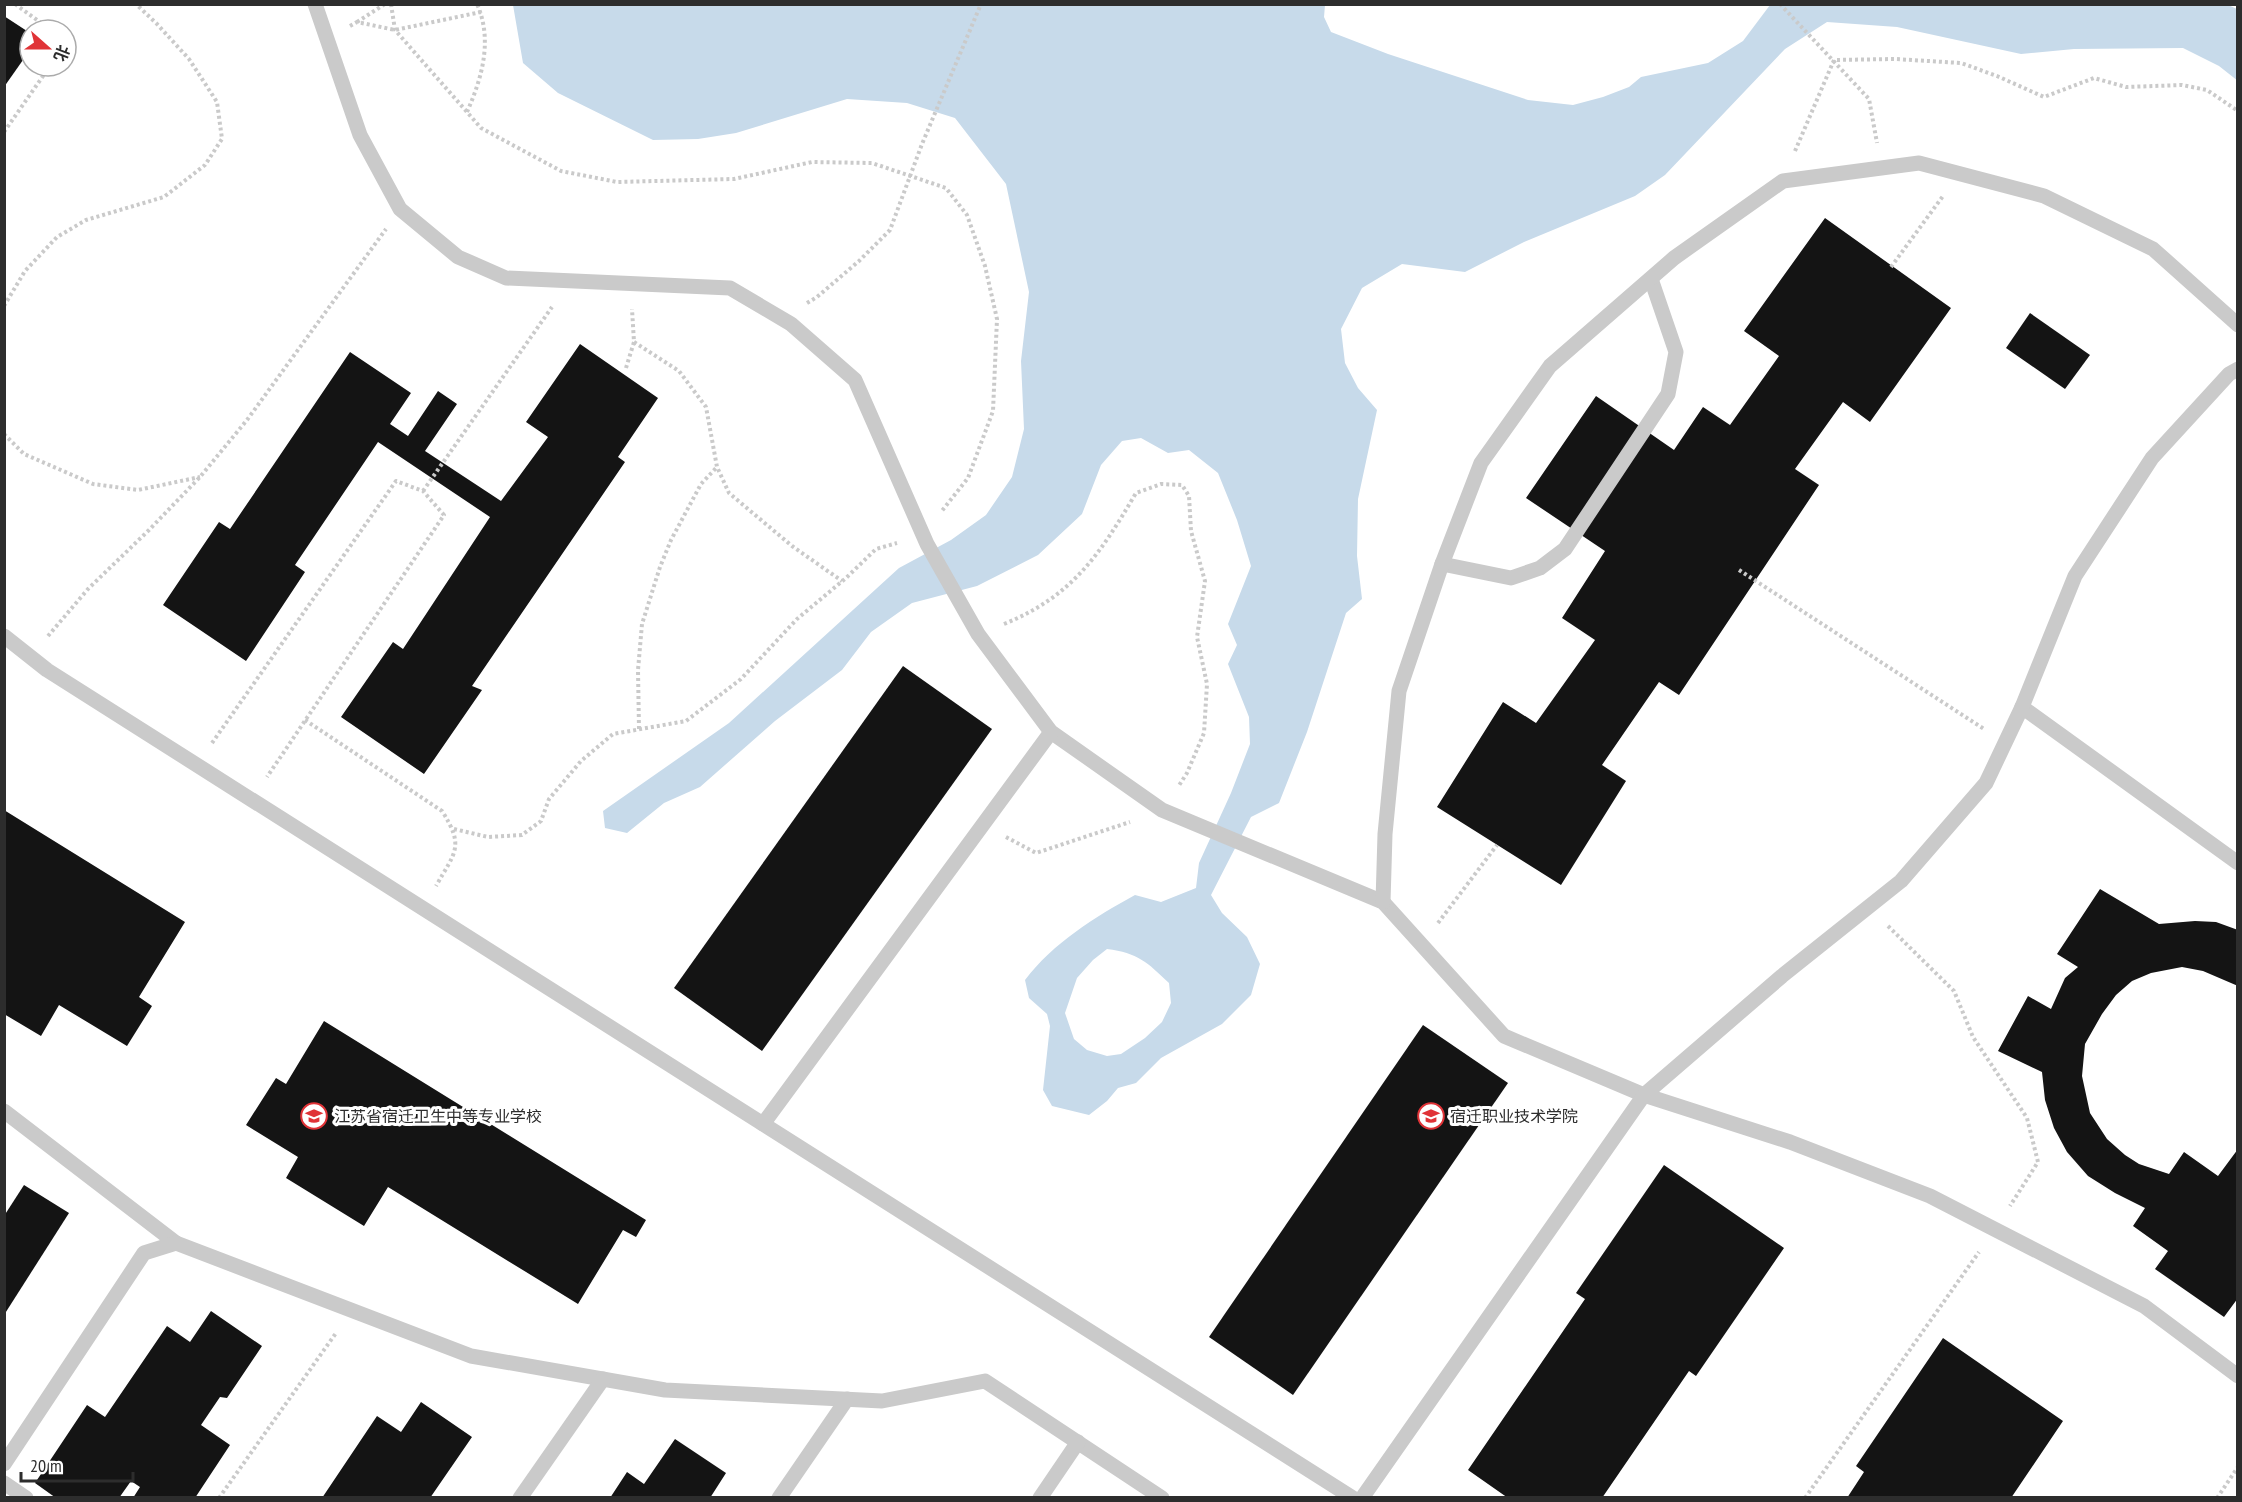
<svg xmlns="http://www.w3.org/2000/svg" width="2242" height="1502" viewBox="0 0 2242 1502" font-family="'PT Sans Narrow','Noto Sans SC',sans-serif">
  <rect width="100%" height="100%" fill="#fff"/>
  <path fill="#c7daea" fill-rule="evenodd" d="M 2226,4 L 2237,9 L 2238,81 L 2219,66 L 2183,48 L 2074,49 L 2021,54 L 1897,27 L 1827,22 L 1785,49 L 1665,175 L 1635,196 L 1524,242 L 1465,272 L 1402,264 L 1362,288 L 1341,329 L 1345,363 L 1358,388 L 1377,410 L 1358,499 L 1357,556 L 1362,599 L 1346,613 L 1307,732 L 1279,803 L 1251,817 L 1211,895 L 1222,913 L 1247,937 L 1260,964 L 1251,995 L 1222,1024 L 1161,1058 L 1136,1083 L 1118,1088 L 1107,1101 L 1089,1115 L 1052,1106 L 1043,1090 L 1050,1026 L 1047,1014 L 1029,998 L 1025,980 C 1053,943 1095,917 1135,895 L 1161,902 L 1196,888 L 1199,863 L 1231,793 L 1250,744 L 1249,717 L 1228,664 L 1237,645 L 1228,624 L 1251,566 L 1237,520 L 1218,473 L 1189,450 L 1168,453 L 1141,438 L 1122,441 L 1101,465 L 1082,514 L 1038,555 L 977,586 L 912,603 L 871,632 L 842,670 L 775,721 L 700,787 L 664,803 L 627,833 L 605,828 L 603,811 L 729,723 L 899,568 L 951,540 L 986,515 L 1012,477 L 1024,429 L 1021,361 L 1029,292 L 1006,184 L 955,118 L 907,103 L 847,99 L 736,133 L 698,139 L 653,140 L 558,93 L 523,63 L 513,5 L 1325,5 L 1324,17 L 1331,32 L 1388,54 L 1528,100 L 1573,105 L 1603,97 L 1629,87 L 1641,77 L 1708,63 L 1743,41 L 1770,5 ZM 1107,949 C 1138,953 1147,962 1169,983 L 1171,1003 L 1162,1022 L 1145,1038 L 1121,1054 L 1107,1056 L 1087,1050 L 1074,1039 L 1065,1013 L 1077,978 L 1093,960 Z"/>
  <g fill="#141414">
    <path d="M 4,16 L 30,33 L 30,50 L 4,87 Z"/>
    <path d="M 1825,218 L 1951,308 L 1870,422 L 1843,402 L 1795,469 L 1819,485 L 1679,695 L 1659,682 L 1602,765 L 1626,781 L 1561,885 L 1437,807 L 1503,702 L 1536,723 L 1595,640 L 1562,618 L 1605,551 L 1526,498 L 1596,396 L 1674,450 L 1703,407 L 1730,425 L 1779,356 L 1744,331 Z"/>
    <path d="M 2030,313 L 2090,355 L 2065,389 L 2006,348 Z"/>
    <path d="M 580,344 L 658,398 L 618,457 L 625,462 L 472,686 L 482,690 L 424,774 L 341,717 L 393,642 L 403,649 L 490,517 L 378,442 L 295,565 L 305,572 L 246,661 L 163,605 L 219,522 L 230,529 L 350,352 L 411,393 L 390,424 L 408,436 L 438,391 L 457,404 L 425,451 L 501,501 L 548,437 L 526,422 Z"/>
    <path d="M 903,666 L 992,729 L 762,1051 L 674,988 Z"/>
    <path d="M 4,810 L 185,922 L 139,997 L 152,1006 L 127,1046 L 59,1005 L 41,1036 L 4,1014 Z"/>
    <path d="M 2100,889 L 2159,924 L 2195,921 L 2216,922 L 2238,930 L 2238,986 L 2203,971 L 2182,967 L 2151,973 L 2132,981 L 2116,995 L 2102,1014 L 2085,1044 L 2082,1076 L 2090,1113 L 2107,1139 L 2125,1155 L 2139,1164 L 2169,1174 L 2184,1152 L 2218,1176 L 2238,1149 L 2238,1298 L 2224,1317 L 2155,1269 L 2168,1251 L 2133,1226 L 2145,1208 L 2115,1193 L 2088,1176 L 2067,1152 L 2054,1128 L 2045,1100 L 2042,1072 L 1998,1051 L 2028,996 L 2051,1009 L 2065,978 L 2078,967 L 2057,954 Z"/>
    <path d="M 324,1021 L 646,1220 L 636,1237 L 623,1230 L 578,1304 L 388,1187 L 364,1226 L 286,1178 L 298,1157 L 246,1125 L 276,1078 L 286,1084 Z"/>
    <path d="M 1423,1025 L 1508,1083 L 1293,1395 L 1209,1337 Z"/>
    <path d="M 1664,1165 L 1784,1248 L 1696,1376 L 1689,1371 L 1602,1498 L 1508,1498 L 1468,1470 L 1585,1299 L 1576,1293 Z"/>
    <path d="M 24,1185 L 69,1213 L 4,1315 L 4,1216 Z"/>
    <path d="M 211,1311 L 262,1346 L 227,1398 L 220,1397 L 201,1425 L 230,1445 L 195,1498 L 133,1498 L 140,1487 L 131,1481 L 119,1498 L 56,1498 L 35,1483 L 87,1405 L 105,1417 L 167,1326 L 190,1342 Z"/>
    <path d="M 1943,1338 L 2063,1421 L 2011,1498 L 1847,1498 L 1864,1472 L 1856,1466 Z"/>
    <path d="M 421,1402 L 472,1437 L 430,1498 L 322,1498 L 377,1416 L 401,1432 Z"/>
    <path d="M 675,1439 L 726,1473 L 710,1498 L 610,1498 L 627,1472 L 644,1484 Z"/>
  </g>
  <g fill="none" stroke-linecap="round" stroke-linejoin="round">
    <g stroke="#cacaca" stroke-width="4" stroke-dasharray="3 3" stroke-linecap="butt">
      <path d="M 15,4 L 51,30"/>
      <path d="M 391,4 L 395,30 L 481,128 L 561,171 L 617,182 L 734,179 L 812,162 L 872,163 L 946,188 L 967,215 L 985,266 L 997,319 L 993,411 L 968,478 L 941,512"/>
      <path d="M 1780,4 L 1869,99 L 1877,143"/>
      <path d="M 357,22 L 385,4"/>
      <path d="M 350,26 L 357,22 L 395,30 L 481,12"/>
      <path d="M 66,40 L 66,42"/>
      <path d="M 467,112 C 482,78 493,40 477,4"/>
      <path d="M 4,132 L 50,66"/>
      <path d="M 1795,151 L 1834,60 L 1895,59 L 1961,63 L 1997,76 L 2044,97 L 2094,78 L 2126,87 L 2182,85 L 2207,90 L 2238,111"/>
      <path d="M 1891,267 L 1943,196"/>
      <path d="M 807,303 L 817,297 L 859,261 L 890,230 L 922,144 L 981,4"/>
      <path d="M 4,306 L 25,271 L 57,237 L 86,220 L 164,197 L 205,165 L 222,139 L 217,102 L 189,59 L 157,24 L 136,4"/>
      <path d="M 634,342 L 679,371 L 706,407 L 717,467 L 729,493 L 792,546 L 842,581"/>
      <path d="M 626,368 L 634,342 L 632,309"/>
      <path d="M 4,434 L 24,454 L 93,484 L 138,490 L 200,477"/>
      <path d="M 423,491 L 552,307"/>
      <path d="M 1739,570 L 1984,729"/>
      <path d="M 1004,624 C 1073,596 1100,554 1136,493 L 1161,484 L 1182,485 L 1189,496 L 1191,531 L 1205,581 L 1197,637 L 1207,684 L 1204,733 L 1187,773 L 1178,787"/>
      <path d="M 48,636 L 88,589 L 149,530 L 200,477 L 247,420 L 386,229"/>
      <path d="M 305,720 L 442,811 C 465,847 455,852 436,886"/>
      <path d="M 639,729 L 638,670 L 642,624 L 660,567 L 671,540 L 701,484 L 717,467"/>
      <path d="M 212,743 L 396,481 L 423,491 L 444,515 L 267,777"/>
      <path d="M 454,829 L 488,837 L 522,835 L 541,821 L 549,799 L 581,761 L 613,734 L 686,721 L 741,679 L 797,619 L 846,578 L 876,549 L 897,543"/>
      <path d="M 1006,837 L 1036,853 L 1130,822"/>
      <path d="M 1438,923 L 1497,845"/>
      <path d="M 1888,926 L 1954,991 L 1973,1037 L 2027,1118 L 2038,1162 L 2010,1206"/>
      <path d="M 219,1498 L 336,1333"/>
      <path d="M 1805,1498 L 1979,1252"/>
      <path d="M 2217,1498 L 2238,1467"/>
    </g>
    <g stroke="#cacaca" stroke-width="15">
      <path d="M 315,4 L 360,135 L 400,209 L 458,257 L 506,278 L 730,288 L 791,324 L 855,380 L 927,544 L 978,634 L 1051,732 L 1162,810 L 1383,902 L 1504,1036 L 1644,1095 L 1790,1142 L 1930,1196 L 2144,1306 L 2238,1376"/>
      <path d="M 1442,564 L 1511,578 L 1540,568 L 1565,549 L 1668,394 L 1676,352 L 1651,279"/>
      <path d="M 4,636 L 47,670 L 1353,1498"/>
      <path d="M 2022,707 L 2238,863"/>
      <path d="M 1383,902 L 1385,834 L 1399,691 L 1442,564 L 1481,463 L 1550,366 L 1674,258 L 1783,181 L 1919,163 L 2044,196 L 2153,249 L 2238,325"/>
      <path d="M 4,1111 L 176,1243"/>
      <path d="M 763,1124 L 1051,732"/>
      <path d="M 4,1464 L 144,1253 L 176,1243 L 471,1356 L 665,1390 L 882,1401 L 985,1381 L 1162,1498"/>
      <path d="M 4,1483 L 26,1498"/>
      <path d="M 520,1498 L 603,1379"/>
      <path d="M 779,1498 L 847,1399"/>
      <path d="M 1040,1498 L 1078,1442"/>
      <path d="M 1362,1498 L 1644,1095 L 1782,976 L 1901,881 L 1986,783 L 2022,707 L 2075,576 L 2152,458 L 2229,374 L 2238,369"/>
    </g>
  </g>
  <defs>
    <g id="school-ring" transform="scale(1.35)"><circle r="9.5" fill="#fff" stroke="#e03337" stroke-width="1.5"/><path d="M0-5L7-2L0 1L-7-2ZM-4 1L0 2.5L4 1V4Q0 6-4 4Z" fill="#e03337"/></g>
    <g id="university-ring" transform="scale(1.35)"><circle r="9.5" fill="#fff" stroke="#e03337" stroke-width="1.5"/><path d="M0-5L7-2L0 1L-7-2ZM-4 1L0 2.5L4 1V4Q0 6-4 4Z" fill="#e03337"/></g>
  </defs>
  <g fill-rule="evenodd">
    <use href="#school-ring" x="314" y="1116"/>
    <use href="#university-ring" x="1431" y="1116"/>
  </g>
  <g text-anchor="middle" stroke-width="6" stroke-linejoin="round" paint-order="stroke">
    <g font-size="16" fill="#2d2d2d" stroke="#fff" text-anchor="start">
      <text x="334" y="1122">江苏省宿迁卫生中等专业学校</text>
      <text x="1450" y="1122">宿迁职业技术学院</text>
    </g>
  </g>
  <rect width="2242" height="1502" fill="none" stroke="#2d2d2d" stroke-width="12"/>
  <g transform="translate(48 48) rotate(111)"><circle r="28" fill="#ffffff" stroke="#ababab" stroke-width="1.5"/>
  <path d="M0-4.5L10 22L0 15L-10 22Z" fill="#e03337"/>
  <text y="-9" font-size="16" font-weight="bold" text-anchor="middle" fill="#2d2d2d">北</text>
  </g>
  <path d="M21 1472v9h112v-9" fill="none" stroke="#2d2d2d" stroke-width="3"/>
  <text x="30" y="1472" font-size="18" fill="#2d2d2d" stroke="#ffffff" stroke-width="4.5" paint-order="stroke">20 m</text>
</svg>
